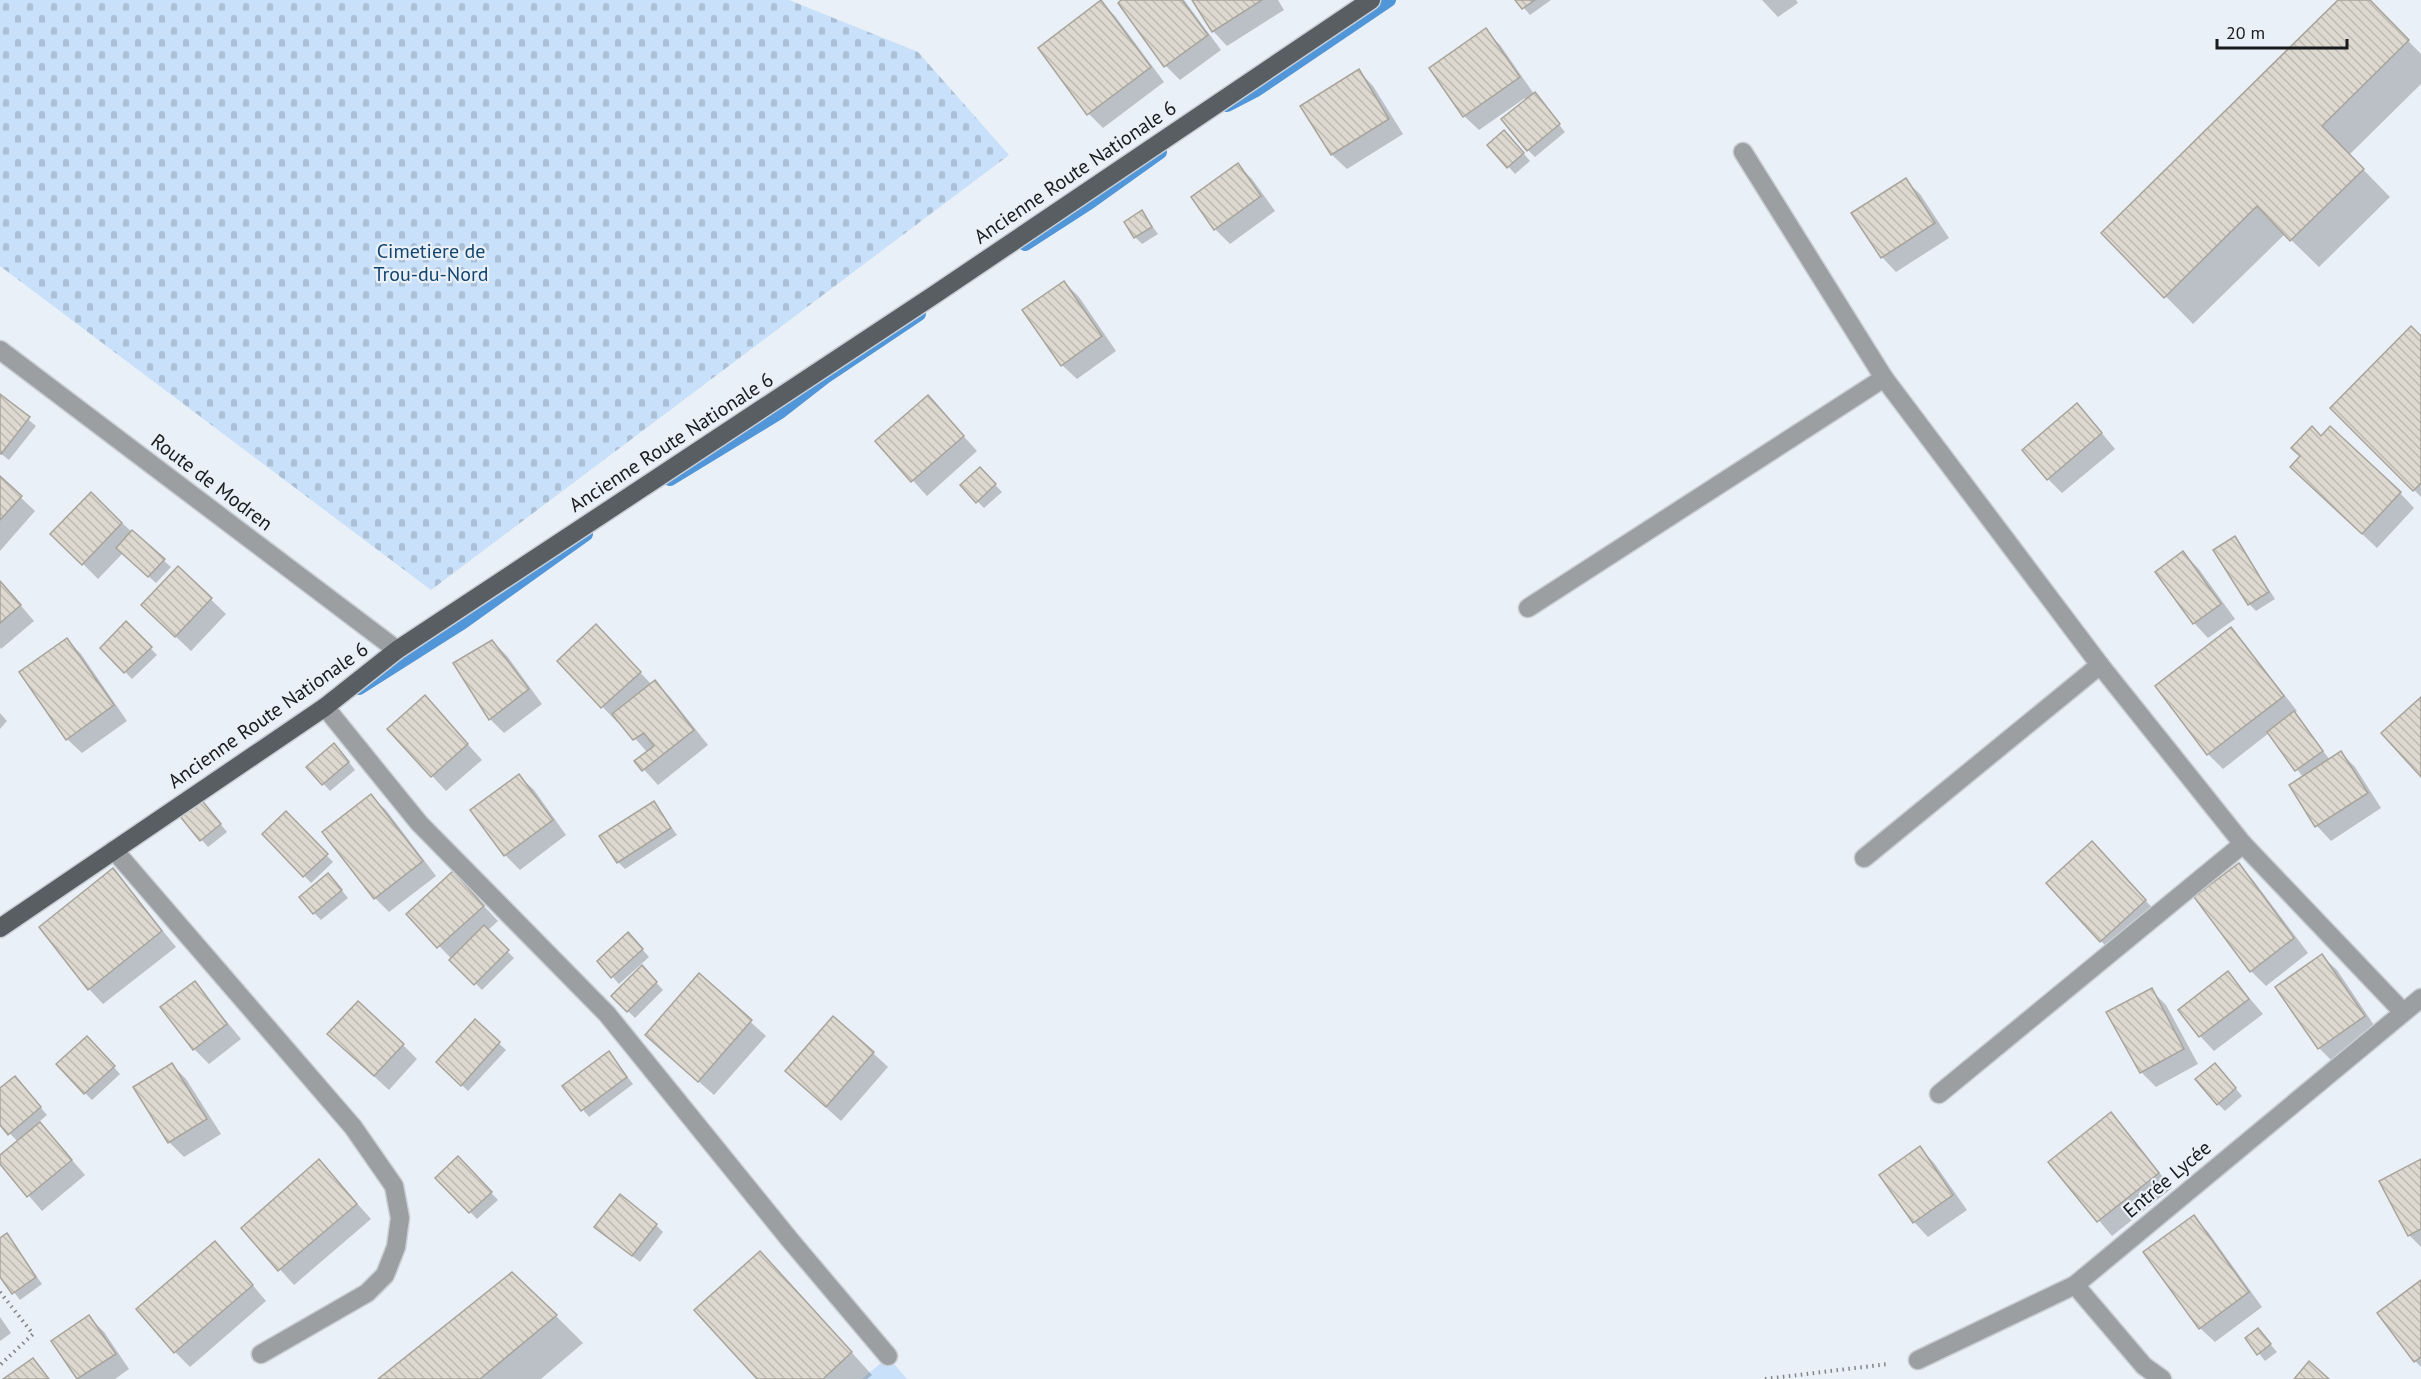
<svg xmlns="http://www.w3.org/2000/svg" width="2421" height="1379" viewBox="0 0 2421 1379" font-family="'PT Sans',sans-serif">
  <defs>
    <pattern id="cemetery-stones" width="16" height="16" patternUnits="userSpaceOnUse" patternTransform="scale(1.5)"><rect width="16" height="16" fill="#c8e0f9"/><path d="M2 7V4a2 2 0 0 1 4 0v3zM10 15v-3a2 2 0 0 1 4 0v3z" fill="#abc0d5"/></pattern>
    <pattern id="building-back-hatch" width="6" height="6" patternUnits="userSpaceOnUse" patternTransform="scale(1.5)"><rect width="6" height="6" fill="#ddd9d0"/><path d="M-1 5l2 2M0 0l6 6M5-1l2 2" fill="none" stroke="#bdbab2"/></pattern>
  </defs>
  <rect width="100%" height="100%" fill="#e9f0f7"/>
  <path fill="url(#cemetery-stones)" d="M 0,0 L 789,0 L 918,52 L 1009,155 L 431,590 L 0,266 Z"/>
  <path fill="#c8e0f9" d="M 888,1357 L 907,1379 L 862,1379 Z"/>
  <g fill="#0003">
    <path d="M 1124,0 L 1184,0 L 1221,50 L 1180,80 L 1166,66 L 1120,3 Z"/>
    <path d="M 1193,0 L 1278,0 L 1284,10 L 1227,46 L 1213,31 Z"/>
    <path d="M 1517,0 L 1551,0 L 1530,15 Z"/>
    <path d="M 1762,0 L 1796,0 L 1798,3 L 1778,17 Z"/>
    <path d="M 2340,0 L 2368,0 L 2421,54 L 2421,84 L 2349,155 L 2390,197 L 2319,267 L 2285,234 L 2193,324 L 2103,233 Z"/>
    <path d="M 1101,2 L 1115,16 L 1164,82 L 1103,128 L 1089,114 Z"/>
    <path d="M 1485,30 L 1500,45 L 1534,94 L 1565,132 L 1535,157 L 1528,150 L 1525,98 L 1479,130 L 1464,116 Z"/>
    <path d="M 1359,71 L 1373,86 L 1403,134 L 1347,169 L 1332,155 L 1302,106 Z"/>
    <path d="M 1511,139 L 1530,161 L 1515,174 L 1489,145 Z"/>
    <path d="M 1238,165 L 1252,179 L 1275,211 L 1230,244 L 1215,229 L 1193,197 Z"/>
    <path d="M 1905,180 L 1920,194 L 1949,238 L 1896,272 L 1882,257 Z"/>
    <path d="M 1142,212 L 1158,234 L 1142,244 L 1135,237 Z"/>
    <path d="M 1064,282 L 1079,297 L 1116,351 L 1077,379 L 1062,365 Z"/>
    <path d="M 2421,338 L 2421,497 L 2333,408 Z"/>
    <path d="M 0,396 L 36,426 L 9,460 L 0,453 Z"/>
    <path d="M 928,397 L 977,451 L 927,496 L 877,441 Z"/>
    <path d="M 2091,420 L 2115,449 L 2062,493 L 2048,479 Z"/>
    <path d="M 2321,438 L 2400,493 L 2414,508 L 2377,548 L 2306,481 Z"/>
    <path d="M 980,469 L 1002,492 L 984,508 L 962,486 Z"/>
    <path d="M 0,478 L 35,511 L 0,551 Z"/>
    <path d="M 91,495 L 171,567 L 156,583 L 123,553 L 98,579 L 53,534 Z"/>
    <path d="M 2235,538 L 2275,599 L 2256,611 L 2249,604 Z"/>
    <path d="M 2183,553 L 2198,568 L 2235,619 L 2208,638 L 2194,623 Z"/>
    <path d="M 178,568 L 226,614 L 191,651 L 157,619 Z"/>
    <path d="M 0,581 L 34,621 L 1,649 L 0,647 Z"/>
    <path d="M 126,623 L 157,655 L 132,679 L 102,648 Z"/>
    <path d="M 2231,629 L 2245,644 L 2297,711 L 2294,713 L 2330,760 L 2341,753 L 2355,767 L 2381,808 L 2331,841 L 2317,826 L 2303,777 L 2269,733 L 2223,769 L 2208,754 L 2157,686 Z"/>
    <path d="M 67,640 L 81,654 L 127,721 L 82,753 L 67,739 Z"/>
    <path d="M 492,641 L 507,656 L 542,704 L 504,733 L 490,719 Z"/>
    <path d="M 611,641 L 652,685 L 655,682 L 670,697 L 708,745 L 658,785 L 636,761 L 647,752 L 619,720 L 617,722 L 559,661 Z"/>
    <path d="M 425,697 L 482,760 L 446,791 L 389,729 Z"/>
    <path d="M 0,713 L 7,721 L 0,729 Z"/>
    <path d="M 341,752 L 355,770 L 330,791 L 308,767 Z"/>
    <path d="M 519,776 L 534,790 L 566,835 L 520,870 L 505,855 Z"/>
    <path d="M 371,796 L 386,810 L 436,876 L 389,912 L 375,898 Z"/>
    <path d="M 654,803 L 677,835 L 625,869 L 618,862 Z"/>
    <path d="M 207,807 L 227,832 L 208,847 L 181,816 Z"/>
    <path d="M 286,813 L 333,862 L 311,883 L 264,834 Z"/>
    <path d="M 2106,858 L 2159,915 L 2115,956 L 2048,884 Z"/>
    <path d="M 2239,865 L 2253,880 L 2308,953 L 2266,986 L 2251,971 L 2196,897 Z"/>
    <path d="M 113,870 L 176,947 L 103,1004 L 89,989 Z"/>
    <path d="M 335,882 L 348,898 L 321,920 L 314,913 Z"/>
    <path d="M 467,888 L 498,921 L 487,931 L 514,958 L 482,990 L 408,914 Z"/>
    <path d="M 635,941 L 649,957 L 619,984 L 599,961 Z"/>
    <path d="M 2322,956 L 2337,970 L 2378,1031 L 2334,1063 L 2319,1048 Z"/>
    <path d="M 642,967 L 663,990 L 635,1018 L 613,996 Z"/>
    <path d="M 2228,973 L 2263,1014 L 2214,1051 L 2200,1036 Z"/>
    <path d="M 699,975 L 766,1036 L 714,1095 L 662,1049 Z"/>
    <path d="M 195,983 L 241,1039 L 209,1064 L 194,1049 Z"/>
    <path d="M 2151,990 L 2166,1005 L 2198,1064 L 2156,1087 L 2141,1072 Z"/>
    <path d="M 475,1021 L 506,1050 L 468,1091 L 438,1062 Z"/>
    <path d="M 94,1045 L 120,1074 L 92,1100 L 85,1093 Z"/>
    <path d="M 403,1045 L 417,1059 L 389,1090 L 344,1049 Z"/>
    <path d="M 609,1053 L 633,1084 L 589,1117 L 564,1087 Z"/>
    <path d="M 873,1053 L 888,1067 L 841,1121 L 802,1086 Z"/>
    <path d="M 172,1065 L 186,1079 L 221,1134 L 184,1157 L 170,1143 L 135,1088 Z"/>
    <path d="M 2222,1072 L 2242,1096 L 2225,1111 L 2218,1104 Z"/>
    <path d="M 22,1085 L 47,1115 L 39,1122 L 85,1175 L 42,1211 L 0,1162 L 0,1157 L 18,1142 L 0,1123 L 0,1090 Z"/>
    <path d="M 2111,1114 L 2172,1188 L 2112,1236 L 2050,1162 Z"/>
    <path d="M 1920,1148 L 1934,1163 L 1967,1210 L 1928,1237 L 1914,1222 Z"/>
    <path d="M 458,1158 L 498,1200 L 477,1219 L 437,1178 Z"/>
    <path d="M 319,1161 L 371,1219 L 294,1285 L 243,1228 Z"/>
    <path d="M 2421,1161 L 2421,1247 L 2409,1235 Z"/>
    <path d="M 2193,1217 L 2208,1232 L 2262,1307 L 2215,1342 L 2200,1328 Z"/>
    <path d="M 656,1225 L 663,1232 L 640,1262 L 603,1234 Z"/>
    <path d="M 7,1235 L 42,1284 L 20,1300 L 0,1274 L 0,1240 Z"/>
    <path d="M 229,1257 L 266,1301 L 190,1367 L 175,1352 Z"/>
    <path d="M 781,1274 L 872,1375 L 867,1379 L 759,1379 Z"/>
    <path d="M 2421,1281 L 2421,1367 L 2415,1361 Z"/>
    <path d="M 556,1316 L 583,1343 L 541,1379 L 381,1379 Z"/>
    <path d="M 0,1317 L 11,1333 L 0,1341 Z"/>
    <path d="M 89,1317 L 104,1332 L 129,1369 L 115,1379 L 79,1379 L 53,1342 Z"/>
    <path d="M 2258,1330 L 2277,1352 L 2265,1361 L 2247,1338 Z"/>
  </g>
  <g fill="none" stroke-linecap="round" stroke-linejoin="round">
    <g stroke="#5196d9" stroke-width="14">
      <path d="M 1227,105 L 1256,90 L 1389,0"/>
      <path d="M 1025,244 L 1090,202 L 1160,152"/>
      <path d="M 670,479 L 780,412 L 825,377 L 919,314"/>
      <path d="M 359,688 L 463,622 L 586,534"/>
    </g>
  </g>
  <g fill="url(#building-back-hatch)" stroke="#a8a49c" stroke-width="1.5">
    <path d="M 1101,0 L 1151,67 L 1087,115 L 1038,48 Z"/>
    <path d="M 1121,0 L 1182,0 L 1208,35 L 1164,67 L 1118,3 Z"/>
    <path d="M 1192,0 L 1262,0 L 1212,32 Z"/>
    <path d="M 1515,0 L 1535,0 L 1522,9 Z"/>
    <path d="M 2338,0 L 2370,0 L 2409,40 L 2322,126 L 2364,169 L 2290,241 L 2257,206 L 2164,298 L 2101,233 Z"/>
    <path d="M 1486,28 L 1520,77 L 1463,117 L 1429,68 Z"/>
    <path d="M 1359,69 L 1389,119 L 1331,155 L 1300,106 Z"/>
    <path d="M 1535,92 L 1560,124 L 1527,151 L 1501,119 Z"/>
    <path d="M 1504,130 L 1524,153 L 1507,168 L 1487,145 Z"/>
    <path d="M 1238,163 L 1261,196 L 1214,230 L 1191,197 Z"/>
    <path d="M 1906,178 L 1935,223 L 1881,258 L 1851,213 Z"/>
    <path d="M 1142,210 L 1152,227 L 1134,238 L 1124,222 Z"/>
    <path d="M 1064,281 L 1102,336 L 1061,366 L 1022,310 Z"/>
    <path d="M 2411,326 L 2421,336 L 2421,483 L 2413,491 L 2330,408 Z"/>
    <path d="M 0,394 L 30,417 L 1,454 L 0,453 Z"/>
    <path d="M 928,395 L 964,436 L 911,482 L 875,441 Z"/>
    <path d="M 2077,403 L 2102,433 L 2047,480 L 2022,450 Z"/>
    <path d="M 2312,426 L 2321,436 L 2330,426 L 2401,492 L 2362,534 L 2290,467 L 2300,456 L 2291,448 Z"/>
    <path d="M 980,467 L 996,484 L 976,503 L 960,485 Z"/>
    <path d="M 0,476 L 22,496 L 0,520 Z"/>
    <path d="M 91,492 L 122,523 L 82,565 L 50,534 Z"/>
    <path d="M 132,530 L 165,559 L 148,577 L 116,548 Z"/>
    <path d="M 2235,536 L 2269,592 L 2248,605 L 2213,550 Z"/>
    <path d="M 2183,551 L 2221,604 L 2193,624 L 2155,572 Z"/>
    <path d="M 178,566 L 212,598 L 175,637 L 141,605 Z"/>
    <path d="M 0,581 L 21,605 L 0,623 Z"/>
    <path d="M 126,621 L 152,647 L 124,673 L 100,648 Z"/>
    <path d="M 596,624 L 641,672 L 601,708 L 557,661 Z"/>
    <path d="M 2231,627 L 2284,696 L 2207,755 L 2155,686 Z"/>
    <path d="M 67,638 L 114,705 L 66,740 L 19,672 Z"/>
    <path d="M 492,640 L 529,689 L 489,720 L 453,663 Z"/>
    <path d="M 655,680 L 694,730 L 642,771 L 634,761 L 654,746 L 644,733 L 633,740 L 612,714 Z"/>
    <path d="M 425,695 L 468,744 L 431,777 L 387,729 Z"/>
    <path d="M 2421,697 L 2421,777 L 2381,733 Z"/>
    <path d="M 2294,711 L 2323,751 L 2295,771 L 2267,732 Z"/>
    <path d="M 334,743 L 349,762 L 322,785 L 306,767 Z"/>
    <path d="M 2341,751 L 2368,793 L 2315,827 L 2289,785 Z"/>
    <path d="M 519,774 L 553,820 L 504,856 L 470,810 Z"/>
    <path d="M 371,794 L 423,861 L 374,899 L 322,832 Z"/>
    <path d="M 200,798 L 221,824 L 200,841 L 179,815 Z"/>
    <path d="M 654,801 L 671,828 L 617,863 L 599,836 Z"/>
    <path d="M 286,811 L 328,854 L 303,877 L 262,834 Z"/>
    <path d="M 2092,841 L 2146,900 L 2100,942 L 2046,883 Z"/>
    <path d="M 2239,863 L 2294,938 L 2250,972 L 2194,897 Z"/>
    <path d="M 113,868 L 162,931 L 88,990 L 39,927 Z"/>
    <path d="M 453,871 L 484,906 L 437,948 L 406,914 Z"/>
    <path d="M 328,873 L 342,890 L 313,914 L 299,897 Z"/>
    <path d="M 484,925 L 509,950 L 474,985 L 449,960 Z"/>
    <path d="M 628,932 L 643,949 L 611,978 L 597,961 Z"/>
    <path d="M 2322,954 L 2365,1016 L 2318,1049 L 2275,987 Z"/>
    <path d="M 642,965 L 657,982 L 627,1012 L 611,996 Z"/>
    <path d="M 2228,971 L 2249,999 L 2199,1037 L 2178,1010 Z"/>
    <path d="M 699,973 L 752,1020 L 698,1082 L 645,1035 Z"/>
    <path d="M 195,981 L 227,1024 L 193,1050 L 160,1007 Z"/>
    <path d="M 2152,988 L 2184,1049 L 2140,1073 L 2106,1012 Z"/>
    <path d="M 358,1001 L 404,1044 L 374,1076 L 327,1034 Z"/>
    <path d="M 833,1016 L 874,1052 L 826,1107 L 785,1071 Z"/>
    <path d="M 475,1019 L 500,1042 L 461,1086 L 436,1062 Z"/>
    <path d="M 87,1036 L 115,1066 L 84,1094 L 56,1064 Z"/>
    <path d="M 609,1051 L 627,1077 L 581,1111 L 562,1086 Z"/>
    <path d="M 172,1063 L 207,1119 L 168,1143 L 133,1087 Z"/>
    <path d="M 2215,1063 L 2236,1088 L 2217,1105 L 2195,1079 Z"/>
    <path d="M 15,1076 L 41,1107 L 8,1135 L 0,1125 L 0,1088 Z"/>
    <path d="M 2111,1112 L 2159,1173 L 2097,1222 L 2048,1162 Z"/>
    <path d="M 40,1122 L 72,1160 L 27,1197 L 0,1164 L 0,1155 Z"/>
    <path d="M 1920,1146 L 1953,1195 L 1913,1223 L 1879,1175 Z"/>
    <path d="M 458,1156 L 492,1192 L 469,1213 L 435,1178 Z"/>
    <path d="M 319,1159 L 357,1204 L 278,1271 L 241,1228 Z"/>
    <path d="M 2421,1159 L 2421,1229 L 2408,1236 L 2379,1181 Z"/>
    <path d="M 620,1194 L 657,1224 L 632,1256 L 594,1227 Z"/>
    <path d="M 2194,1215 L 2249,1292 L 2199,1329 L 2143,1252 Z"/>
    <path d="M 7,1233 L 36,1277 L 12,1294 L 0,1277 L 0,1238 Z"/>
    <path d="M 215,1241 L 253,1285 L 174,1353 L 136,1309 Z"/>
    <path d="M 760,1251 L 852,1352 L 823,1379 L 757,1379 L 694,1310 Z"/>
    <path d="M 512,1272 L 557,1315 L 480,1379 L 378,1379 Z"/>
    <path d="M 2421,1280 L 2421,1357 L 2414,1362 L 2377,1313 Z"/>
    <path d="M 89,1315 L 116,1354 L 77,1379 L 51,1341 Z"/>
    <path d="M 2258,1328 L 2271,1344 L 2257,1355 L 2245,1338 Z"/>
    <path d="M 33,1358 L 49,1379 L 3,1379 Z"/>
    <path d="M 2309,1361 L 2329,1379 L 2294,1379 Z"/>
  </g>
  <g fill="none" stroke-linecap="round" stroke-linejoin="round">
    <g stroke="#c8ced4" stroke-width="21">
      <g id="minor">
        <path d="M 1743,152 L 1884,378 L 2100,665 L 2243,844 L 2403,1012"/>
        <path d="M 0,350 L 397,650"/>
        <path d="M 1528,608 L 1884,378"/>
        <path d="M 325,707 L 419,823 L 607,1014 L 790,1240 L 888,1356"/>
        <path d="M 114,850 L 353,1127 L 394,1186 L 400,1218 L 396,1247 L 385,1275 L 367,1293 L 261,1354"/>
        <path d="M 1864,858 L 2100,665"/>
        <path d="M 1939,1094 L 2243,844"/>
        <path d="M 2075,1285 L 2144,1366 L 2162,1379"/>
        <path d="M 1918,1360 L 2075,1285 L 2421,998"/>
      </g>
    </g>
    <g stroke="#c8ced4" stroke-width="21">
      <path id="major" d="M 0,928 L 325,707 L 397,650 L 934,295 L 1371,0"/>
    </g>
    <g stroke="#808489" stroke-width="4" stroke-dasharray="1.5 4.5" stroke-linecap="butt">
      <path d="M 0,1292 L 33,1334 L 0,1365"/>
      <path d="M 1765,1379 L 1888,1364"/>
    </g>
    <use href="#minor" stroke="#9c9fa2" stroke-width="18"/>
    <use href="#major" stroke="#595e63" stroke-width="18"/>
  </g>
  <g text-anchor="middle" stroke-width="4.5" stroke-linejoin="round" paint-order="stroke">
    <g font-size="20" fill="#181a1c" stroke="#e9f0f7">
      <text transform="translate(1075 172) rotate(-34)" y="7">Ancienne Route Nationale 6</text>
      <text transform="translate(671 442) rotate(-33)" y="7">Ancienne Route Nationale 6</text>
      <text transform="translate(212 482) rotate(37)" y="7">Route de Modren</text>
      <text transform="translate(268 715) rotate(-35)" y="7">Ancienne Route Nationale 6</text>
      <text transform="translate(2167 1179) rotate(-40)" y="7">Entrée Lycée</text>
    </g>
    <g font-size="20" fill="#124470" stroke="#e9f0f7">
      <text x="431" y="258">Cimetiere de<tspan x="431" dy="23">Trou-du-Nord</tspan></text>
    </g>
  </g>
  <path d="M2217 39v9h130v-9" fill="none" stroke="#181a1c" stroke-width="3"/>
  <text x="2226" y="39" font-size="18" fill="#181a1c" stroke="#e9f0f7" stroke-width="4.5" paint-order="stroke">20 m</text>
</svg>
